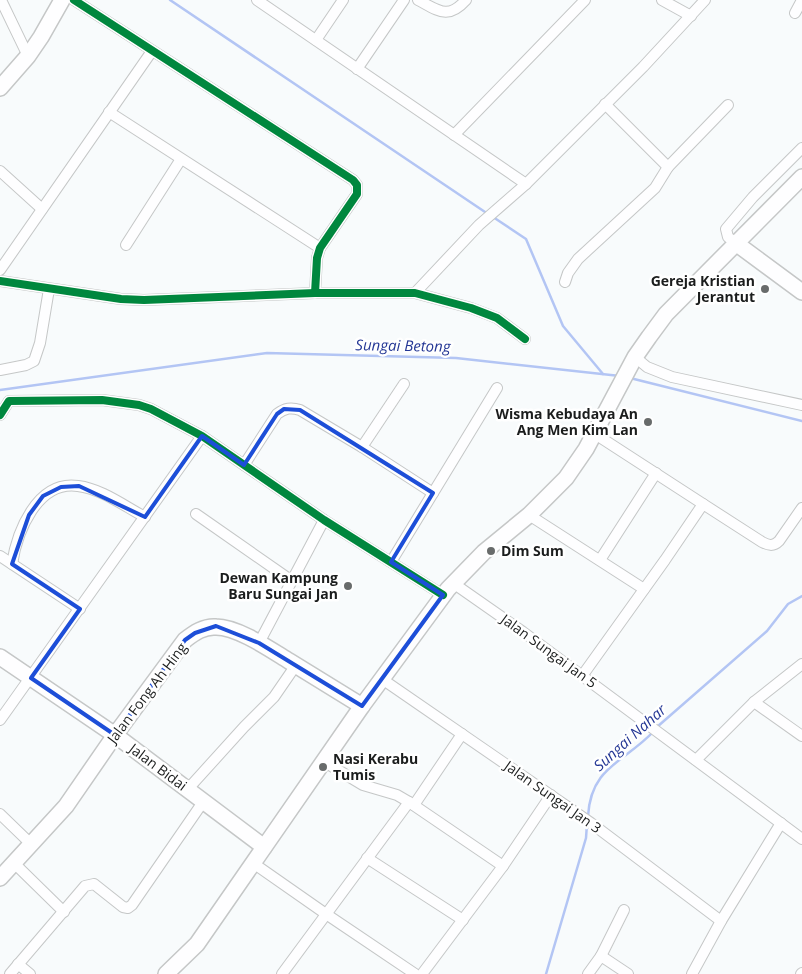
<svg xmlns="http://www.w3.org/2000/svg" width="802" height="974" viewBox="0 0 802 974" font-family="'Open Sans',sans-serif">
  <rect width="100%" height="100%" fill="#f8fbfc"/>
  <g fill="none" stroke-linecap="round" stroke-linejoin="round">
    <g stroke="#b3c5f4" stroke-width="2.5">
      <path d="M 170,0 L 488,214"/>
      <path d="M 493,217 L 526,239 L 563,326 L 603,374"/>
      <path d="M 630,378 L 802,421"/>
      <path d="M 0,390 L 267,353 L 456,358 L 620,376"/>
      <path d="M 657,727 L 767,631 L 788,604 L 802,596"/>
      <path d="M 588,816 C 591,766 624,763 654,731"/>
      <path d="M 546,974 L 586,838 L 587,824"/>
    </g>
    <g stroke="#c5c7c7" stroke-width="12">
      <g id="street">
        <path d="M 1,0 L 28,56"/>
        <path d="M 74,0 L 353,180 L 357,185 L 357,194 L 320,248 L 317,258 L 315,293"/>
        <path d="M 257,0 L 526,184"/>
        <path d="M 418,0 C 439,11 448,20 466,0"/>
        <path d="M 662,0 L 691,16"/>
        <path d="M 795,13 L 802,0"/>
        <path d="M 316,40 L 343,0"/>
        <path d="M 357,69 L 404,0"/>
        <path d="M 109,112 L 320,248"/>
        <path d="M 454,135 L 585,0"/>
        <path d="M 668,167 L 728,105"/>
        <path d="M 0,171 L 42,209"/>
        <path d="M 737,244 L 728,237 L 726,229 L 753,197 L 802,148"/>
        <path d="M 126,245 L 181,159"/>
        <path d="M 0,270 L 152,51"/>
        <path d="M 0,281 L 121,299 L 144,300 L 315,293 L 415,293 L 471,308 L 497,318 L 525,339"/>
        <path d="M 565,282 L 568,273 L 578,259 L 655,188 L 668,167 L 605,104"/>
        <path d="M 415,293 L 479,225 L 526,184 L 643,67 L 705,0"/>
        <path d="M 635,357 L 647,367 L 672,377 L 802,405"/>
        <path d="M 0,370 L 26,365 L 34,361 L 40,343 L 49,289"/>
        <path d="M 0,415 L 9,401 L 102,400 L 139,405 L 151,409 L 202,436 L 324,520 L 443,595"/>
        <path d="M 595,434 L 703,504"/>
        <path d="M 362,447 L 404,384"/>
        <path d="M 244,465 L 277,414 C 285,408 291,407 300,410 L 362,447 L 433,493"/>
        <path d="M 196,514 L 292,581"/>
        <path d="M 529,515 L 644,589"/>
        <path d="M 0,556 L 80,609"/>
        <path d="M 600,560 L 656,473"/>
        <path d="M 391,562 L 497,388"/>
        <path d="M 12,564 C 17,532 37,480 78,486 C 102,489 124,506 145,517"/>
        <path d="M 453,583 L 523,632 L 802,839"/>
        <path d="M 259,643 L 324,520"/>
        <path d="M 582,676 L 665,560 L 703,504 L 762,542 C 768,545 773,547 779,541 L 802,508"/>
        <path d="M 382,679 L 591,823 L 721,921"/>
        <path d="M 754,702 L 802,736"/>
        <path d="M 0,720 L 202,436"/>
        <path d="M 696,760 L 754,702 L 802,664"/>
        <path d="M 323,761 L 363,785 L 397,795 L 409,802 L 503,866"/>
        <path d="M 187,790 L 244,727 L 274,697 L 296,665"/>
        <path d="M 414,805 L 462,734"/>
        <path d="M 0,814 L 31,844"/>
        <path d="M 367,858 L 463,920"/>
        <path d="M 14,863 L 64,912"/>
        <path d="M 253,863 L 326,914 L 415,974"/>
        <path d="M 601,956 L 624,910"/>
        <path d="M 18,964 L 30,974"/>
        <path d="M 10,974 L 85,886 L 94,884 L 123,907 L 128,908 L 132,905 L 203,802"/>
        <path d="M 282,974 L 409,802"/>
        <path d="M 422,974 L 503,866 L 551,795"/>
        <path d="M 588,974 L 601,956 L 628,974"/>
        <path d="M 692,974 L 721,921 L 781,823"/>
        <path d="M 801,974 L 802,973"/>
      </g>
    </g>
    <g stroke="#c5c7c7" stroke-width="18">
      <g id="secondary">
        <path d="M 0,88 L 28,56 L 41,37 L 62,0"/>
        <path d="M 737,244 L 802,292"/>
        <path d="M 0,657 L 115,735 L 264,847"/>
        <path d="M 0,878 L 66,806 L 115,735 L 185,640 C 194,633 204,626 216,627 C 238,627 271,650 289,661 C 313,676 338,691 362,706"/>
        <path d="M 166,974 L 197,944 L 362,706 L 448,589 L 484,552 L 529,515 L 566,478 L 586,449 L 635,357 L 649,337 L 666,314 L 802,177"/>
      </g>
    </g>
    <use href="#street" stroke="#fefeff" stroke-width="10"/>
    <use href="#secondary" stroke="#fefeff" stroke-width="15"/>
    <g stroke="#fff" stroke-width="11">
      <g id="cycleway">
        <path d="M 74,0 L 353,180 L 357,185 L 357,194 L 320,248 L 317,258 L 315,293"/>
        <path d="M 0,281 L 121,299 L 144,300 L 315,293 L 415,293 L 471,308 L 497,318 L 525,339"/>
        <path d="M 0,415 L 9,401 L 102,400 L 139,405 L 151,409 L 202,436 L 324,520 L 443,595"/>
      </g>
    </g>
    <use href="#cycleway" stroke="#00873e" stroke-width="8"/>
  </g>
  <path fill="none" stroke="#1d4ed8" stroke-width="4" stroke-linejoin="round" d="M 284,409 L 300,410 L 433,493 L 391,562 L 443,595 L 362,706 L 259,643 L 216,626 L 195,633 L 185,640 L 115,735 L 31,678 L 80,609 L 12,564 L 29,515 L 43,496 L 61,487 L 79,486 L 145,517 L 202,436 L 244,465 L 277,414 Z"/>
  <g fill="#686b6b" stroke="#fff" stroke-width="2">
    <circle cx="765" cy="289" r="5"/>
    <circle cx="648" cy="422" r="5"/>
    <circle cx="491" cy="551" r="5"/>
    <circle cx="348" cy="586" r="5"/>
    <circle cx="323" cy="767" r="5"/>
  </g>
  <g text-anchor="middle" stroke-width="5" stroke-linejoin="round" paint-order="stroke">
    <g font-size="14" font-weight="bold" fill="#1b1d1d" stroke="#fff" text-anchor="end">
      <text x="755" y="286">Gereja Kristian<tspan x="755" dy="16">Jerantut</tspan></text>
      <text x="638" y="419">Wisma Kebudaya An<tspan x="638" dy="16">Ang Men Kim Lan</tspan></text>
      <text x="501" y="556" text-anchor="start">Dim Sum</text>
      <text x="338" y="583">Dewan Kampung<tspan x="338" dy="16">Baru Sungai Jan</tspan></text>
      <text x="333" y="764" text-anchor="start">Nasi Kerabu<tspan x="333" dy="16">Tumis</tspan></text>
    </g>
    <g font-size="14" fill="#1b1d1d" stroke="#fff">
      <text transform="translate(549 651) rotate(36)" y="5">Jalan Sungai Jan 5</text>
      <text transform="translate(147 693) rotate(-53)" y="5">Jalan Fong Ah Hing</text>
      <text transform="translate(158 767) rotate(37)" y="5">Jalan Bidai</text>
      <text transform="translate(553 797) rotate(35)" y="5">Jalan Sungai Jan 3</text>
    </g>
    <g font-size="15" font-style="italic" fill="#243795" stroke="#fff">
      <text transform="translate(403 346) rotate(1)" y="5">Sungai Betong</text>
      <text transform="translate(630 738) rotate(-42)" y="5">Sungai Nahar</text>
    </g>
  </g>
</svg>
